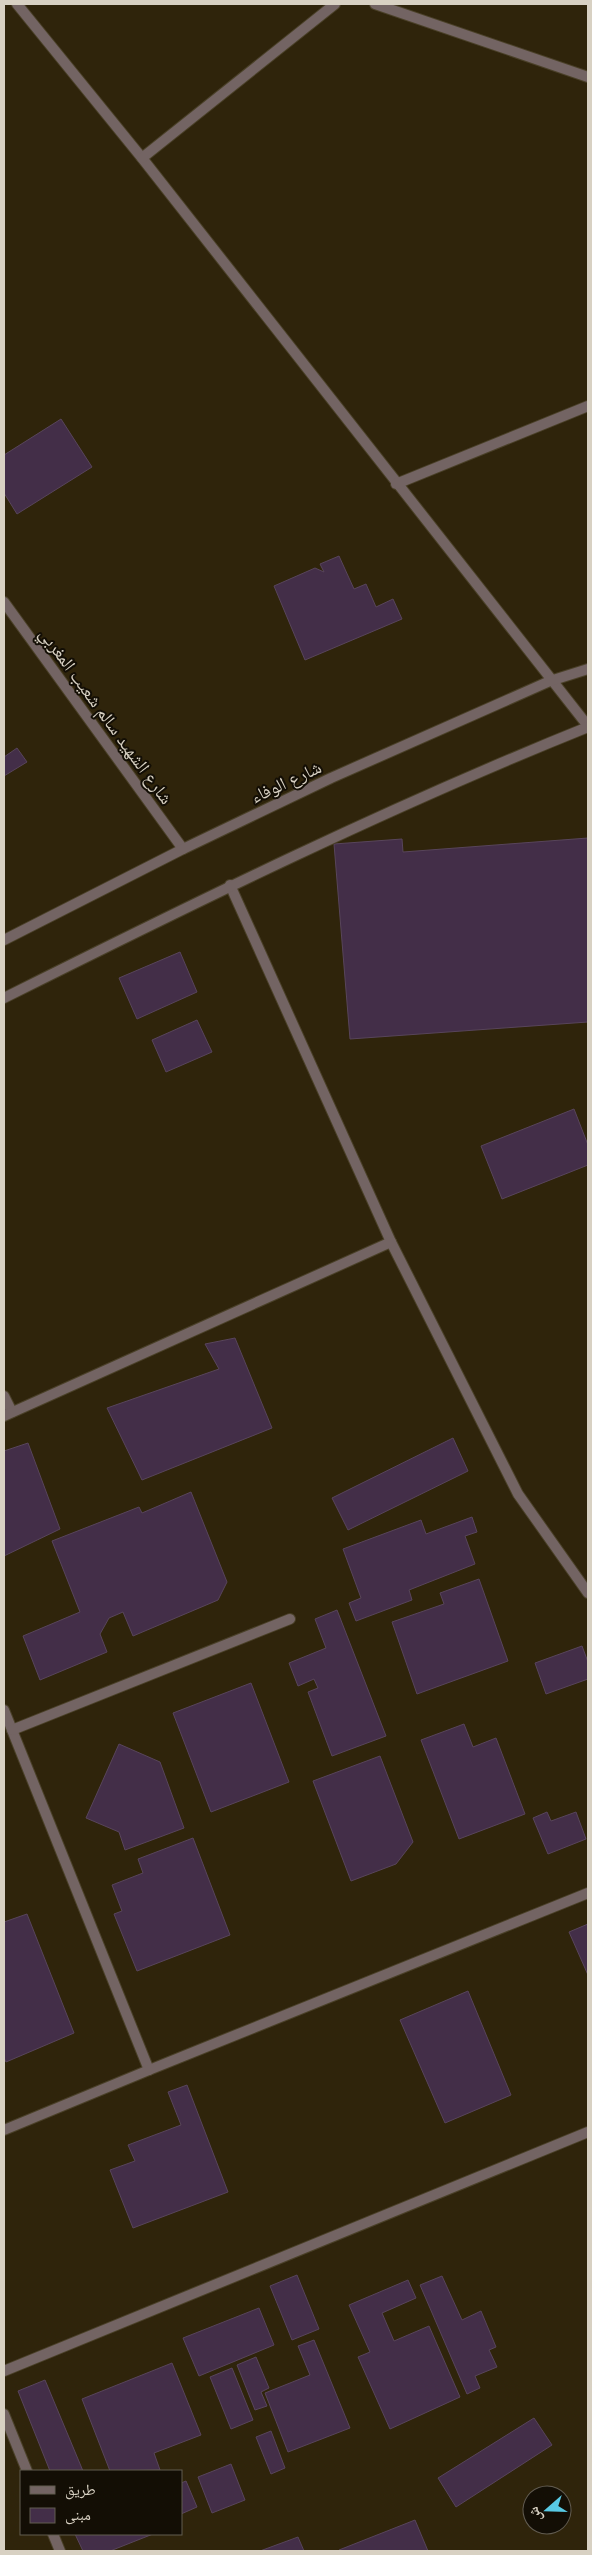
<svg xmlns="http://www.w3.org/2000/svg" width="592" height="2555" viewBox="0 0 592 2555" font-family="'Fira Sans','Noto Naskh Arabic',sans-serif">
  <rect width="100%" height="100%" fill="#2f240b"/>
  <g fill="#432e48" stroke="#58455b">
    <path d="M 61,419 L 92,467 L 17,514 L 4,493 L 4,455 Z"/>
    <path d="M 339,556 L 354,589 L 366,584 L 376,607 L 393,599 L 402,619 L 305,660 L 274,586 L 315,568 L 324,572 L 320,564 Z"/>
    <path d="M 17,748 L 27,762 L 4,776 L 4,757 Z"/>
    <path d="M 588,838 L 588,1022 L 350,1039 L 334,844 L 402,839 L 403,852 Z"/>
    <path d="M 180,952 L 197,992 L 137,1019 L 119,978 Z"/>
    <path d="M 197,1020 L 212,1052 L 166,1072 L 152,1040 Z"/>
    <path d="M 574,1109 L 588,1145 L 588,1165 L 502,1199 L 481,1146 Z"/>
    <path d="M 235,1338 L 272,1428 L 142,1480 L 107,1408 L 219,1369 L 205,1344 Z"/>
    <path d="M 453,1438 L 468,1471 L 348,1530 L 332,1498 Z"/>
    <path d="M 28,1443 L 60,1529 L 4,1556 L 4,1451 Z"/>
    <path d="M 191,1492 L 227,1582 L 218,1600 L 133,1636 L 123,1612 L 109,1618 L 100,1634 L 107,1652 L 40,1680 L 23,1636 L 80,1612 L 52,1541 L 139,1507 L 142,1513 Z"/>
    <path d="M 472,1517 L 477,1532 L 465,1536 L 475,1564 L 409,1590 L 412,1600 L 356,1621 L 349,1603 L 361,1598 L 343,1549 L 421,1520 L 426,1534 Z"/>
    <path d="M 479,1579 L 508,1661 L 417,1694 L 392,1622 L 444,1604 L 440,1593 Z"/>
    <path d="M 337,1610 L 386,1736 L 332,1756 L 308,1692 L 318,1688 L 314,1679 L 298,1686 L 289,1663 L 326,1648 L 315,1619 Z"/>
    <path d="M 582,1646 L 588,1662 L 588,1679 L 546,1694 L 535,1663 Z"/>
    <path d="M 251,1683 L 289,1782 L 211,1812 L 173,1713 Z"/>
    <path d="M 464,1724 L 473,1747 L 496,1738 L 525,1814 L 459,1839 L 421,1740 Z"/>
    <path d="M 119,1744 L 160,1762 L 184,1828 L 125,1850 L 119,1832 L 86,1818 Z"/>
    <path d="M 380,1756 L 413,1842 L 396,1864 L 351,1881 L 313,1781 Z"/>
    <path d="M 547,1812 L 551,1821 L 576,1812 L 586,1839 L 548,1854 L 533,1818 Z"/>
    <path d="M 193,1838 L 230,1935 L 137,1971 L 114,1914 L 122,1911 L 112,1885 L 143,1873 L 138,1859 Z"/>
    <path d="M 27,1914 L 74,2033 L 6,2062 L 4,2058 L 4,1922 Z"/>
    <path d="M 588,1924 L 588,1975 L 569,1932 Z"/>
    <path d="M 468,1991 L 511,2095 L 445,2123 L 400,2020 Z"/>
    <path d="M 187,2085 L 228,2192 L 133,2228 L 110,2170 L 135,2161 L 128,2145 L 181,2125 L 168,2092 Z"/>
    <path d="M 297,2275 L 319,2329 L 292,2340 L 270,2286 Z"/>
    <path d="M 442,2276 L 462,2320 L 481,2311 L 496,2347 L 489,2350 L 497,2367 L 475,2376 L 480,2388 L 467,2394 L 420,2285 Z"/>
    <path d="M 408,2280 L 416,2298 L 382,2313 L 394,2341 L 429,2326 L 460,2397 L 390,2429 L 358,2357 L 370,2352 L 349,2305 Z"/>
    <path d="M 259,2308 L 274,2345 L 199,2376 L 183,2338 Z"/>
    <path d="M 314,2340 L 350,2428 L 288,2452 L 265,2393 L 310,2375 L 298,2346 Z"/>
    <path d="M 256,2357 L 269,2388 L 261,2392 L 267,2406 L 255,2410 L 237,2365 Z"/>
    <path d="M 172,2363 L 201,2435 L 154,2453 L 160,2470 L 110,2471 L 82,2399 Z"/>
    <path d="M 232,2368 L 253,2420 L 231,2429 L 210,2377 Z"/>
    <path d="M 45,2380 L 83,2471 L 50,2471 L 18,2391 Z"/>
    <path d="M 534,2418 L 552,2445 L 456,2507 L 438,2478 Z"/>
    <path d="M 271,2431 L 285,2468 L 271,2474 L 256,2437 Z"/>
    <path d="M 231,2464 L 245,2500 L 212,2513 L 198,2477 Z"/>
    <path d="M 186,2481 L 197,2507 L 181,2514 L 181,2483 Z"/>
    <path d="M 415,2520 L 428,2551 L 340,2551 L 339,2550 Z"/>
    <path d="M 75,2534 L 153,2534 L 110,2551 L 83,2551 Z"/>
    <path d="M 298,2537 L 304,2551 L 260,2551 Z"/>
  </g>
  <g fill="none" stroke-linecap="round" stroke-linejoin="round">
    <g stroke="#4a4028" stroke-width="12">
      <g id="minor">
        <path d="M 17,4 L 142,158 L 588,726"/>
        <path d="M 375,4 L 588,77"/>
        <path d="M 142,158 L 335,4"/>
        <path d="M 396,484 L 588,406"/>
        <path d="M 4,602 L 183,849"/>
        <path d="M 230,885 L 391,1242 L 518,1494 L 588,1593"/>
        <path d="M 4,1396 L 12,1412"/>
        <path d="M 4,1416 L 391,1242"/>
        <path d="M 4,1710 L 149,2070"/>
        <path d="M 12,1730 L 290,1619"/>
        <path d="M 4,2130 L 149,2070 L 588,1893"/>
        <path d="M 4,2371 L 588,2132"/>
      </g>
    </g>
    <g stroke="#4a4028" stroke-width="12">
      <g id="tertiary">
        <path d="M 4,940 L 183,849 L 331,778 L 550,681 L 588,669"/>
        <path d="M 4,998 C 196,902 389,807 588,727"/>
        <path d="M 4,2414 L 27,2471"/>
        <path d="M 53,2534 L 60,2551"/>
      </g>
    </g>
    <use href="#minor" stroke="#736463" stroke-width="10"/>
    <use href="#tertiary" stroke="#736463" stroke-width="10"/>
  </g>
  <g text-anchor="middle" stroke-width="4" stroke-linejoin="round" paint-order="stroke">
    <g font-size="18" fill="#d8d1c3" stroke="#130e05">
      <text transform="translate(106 716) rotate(54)" y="6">شارع الشهيد سالم شعيب المغربي</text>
      <text transform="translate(286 782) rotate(-25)" y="6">شارع الوفاء</text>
    </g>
  </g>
  <rect width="592" height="2555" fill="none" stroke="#d8d1c3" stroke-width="10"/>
  <rect x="20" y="2470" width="162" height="65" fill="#130e05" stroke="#625c51"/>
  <rect x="30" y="2486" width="25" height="8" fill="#736463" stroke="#625c51"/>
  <text x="65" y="2495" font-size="15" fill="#d8d1c3">طريق</text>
  <rect x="30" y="2508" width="25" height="15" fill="#432e48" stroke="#625c51"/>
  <text x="65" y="2520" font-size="15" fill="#d8d1c3">مبنى</text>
  <g transform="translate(547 2510) rotate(250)"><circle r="24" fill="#130e05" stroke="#625c51"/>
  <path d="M0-4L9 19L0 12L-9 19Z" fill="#58c9e4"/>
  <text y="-8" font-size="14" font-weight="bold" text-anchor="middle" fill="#d8d1c3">ش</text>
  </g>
</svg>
